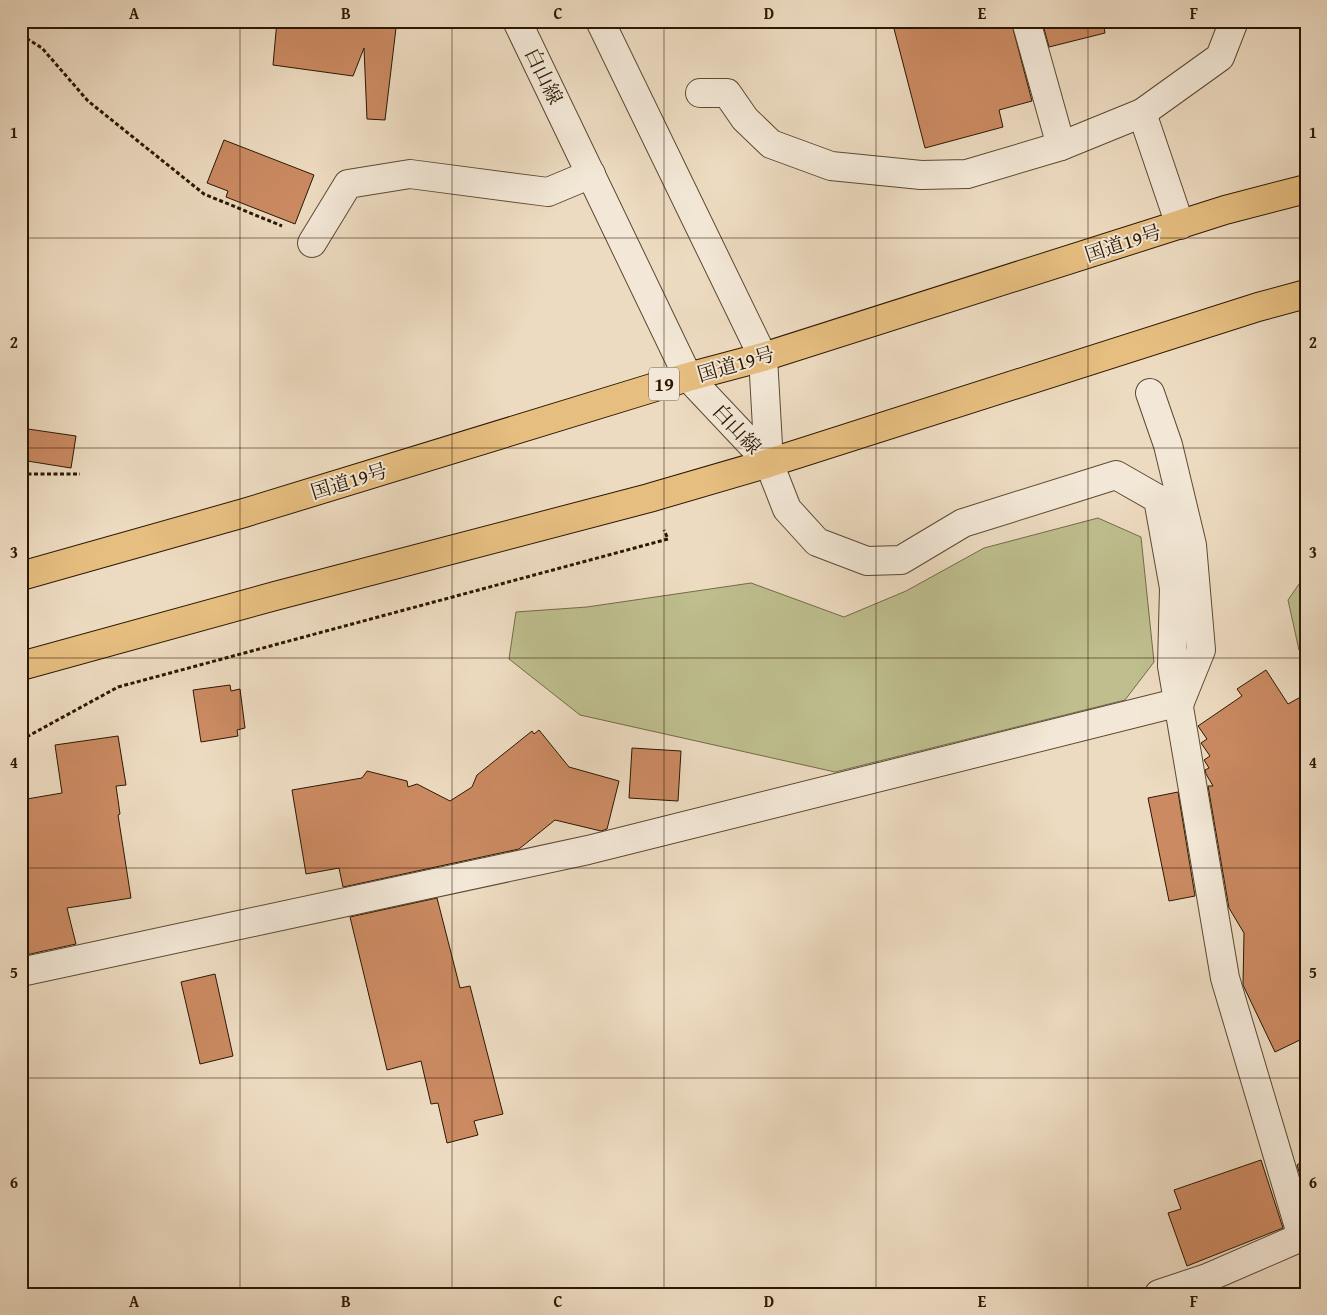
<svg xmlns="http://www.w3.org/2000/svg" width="1327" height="1315" viewBox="0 0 1327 1315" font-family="'Gentium Book Plus','Noto Serif JP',serif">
  <rect width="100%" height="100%" fill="#eddbc1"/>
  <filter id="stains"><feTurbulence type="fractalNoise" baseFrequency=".004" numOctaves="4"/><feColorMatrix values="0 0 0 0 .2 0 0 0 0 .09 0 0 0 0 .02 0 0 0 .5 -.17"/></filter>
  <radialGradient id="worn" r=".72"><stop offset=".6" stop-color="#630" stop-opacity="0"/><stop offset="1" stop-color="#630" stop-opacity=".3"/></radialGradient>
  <g fill="#bebe8e" stroke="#746b48">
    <path d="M 1098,518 L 1141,537 L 1154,662 L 1125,700 L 835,772 L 580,715 L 509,659 L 516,612 L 587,607 L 751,583 L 844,617 L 906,591 L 984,548 Z"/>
    <path d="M 1306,574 L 1306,661 L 1299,650 L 1288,600 Z"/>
  </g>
  <g fill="#cb8a62" stroke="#2b1802">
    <path d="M 277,21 L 342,21 L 396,28 L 385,120 L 367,119 L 364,48 L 353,76 L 273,65 Z"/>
    <path d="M 892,21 L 1011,21 L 1032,101 L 999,110 L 1003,127 L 925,148 Z"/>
    <path d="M 1042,21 L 1103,21 L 1105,33 L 1049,47 Z"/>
    <path d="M 224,140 L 314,175 L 295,224 L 226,197 L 228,191 L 207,183 Z"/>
    <path d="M 21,428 L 76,436 L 71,468 L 21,460 Z"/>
    <path d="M 1266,670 L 1288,704 L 1306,694 L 1306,1037 L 1275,1052 L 1243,985 L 1244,933 L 1229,908 L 1208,786 L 1213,786 L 1206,774 L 1205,770 L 1209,768 L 1204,760 L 1210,756 L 1201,743 L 1207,739 L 1198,726 L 1242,696 L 1237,689 Z"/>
    <path d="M 230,685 L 231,691 L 240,689 L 245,728 L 237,730 L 238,736 L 201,742 L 193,690 Z"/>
    <path d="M 539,730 L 569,767 L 619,781 L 607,829 L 601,831 L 555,820 L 519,849 L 343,887 L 339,868 L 306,874 L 292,790 L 362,778 L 367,771 L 407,781 L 408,787 L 417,784 L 450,801 L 472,787 L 477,775 L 532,731 L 534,734 Z"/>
    <path d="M 118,736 L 126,785 L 116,786 L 120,814 L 118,815 L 131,898 L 67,908 L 76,944 L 21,956 L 21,800 L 62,793 L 55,745 Z"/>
    <path d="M 632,748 L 681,751 L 678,801 L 629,798 Z"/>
    <path d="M 1178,792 L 1195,896 L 1169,901 L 1148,798 Z"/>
    <path d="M 437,898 L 460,988 L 470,986 L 503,1114 L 474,1121 L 478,1135 L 447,1143 L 438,1103 L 431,1104 L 421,1061 L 387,1070 L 350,917 Z"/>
    <path d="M 215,974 L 233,1056 L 200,1064 L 181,982 Z"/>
    <path d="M 1306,1159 L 1306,1195 L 1297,1165 Z"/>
    <path d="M 1261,1160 L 1283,1228 L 1187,1266 L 1168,1213 L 1181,1209 L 1174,1190 Z"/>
  </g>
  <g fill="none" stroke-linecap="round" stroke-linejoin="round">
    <g stroke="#5c4932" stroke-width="30">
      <g id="minor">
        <path d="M 517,21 L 688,377 L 769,463"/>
        <path d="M 600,21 L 763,357 L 769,463 L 787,509 L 817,542 L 867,561 L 901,560 L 963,523 L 1116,475 L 1158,499 L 1174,588 L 1172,666 L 1225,978 L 1302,1237"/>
        <path d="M 1026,21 L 1061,146"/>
        <path d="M 700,93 L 727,93 L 745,119 L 771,144 L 831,166 L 921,175 L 967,174 L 1061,146 L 1142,113 L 1220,57 L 1234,21"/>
        <path d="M 1142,113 L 1180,225"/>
        <path d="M 312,243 L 348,184 L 410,174 L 548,192 L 591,174"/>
        <path d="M 1150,393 L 1168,445 L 1192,545 L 1201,650 L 1180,702"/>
        <path d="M 21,972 L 588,850 L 1180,702"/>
        <path d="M 1159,1294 L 1207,1278 L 1306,1235"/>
      </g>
    </g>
    <g stroke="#2b1802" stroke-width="30">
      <g id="highway">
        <path d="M 21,576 L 244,513 L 688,377 L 763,357 L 1225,210 L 1306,189"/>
        <path d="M 21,666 L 275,596 L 649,498 L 769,463 L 1258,307 L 1306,294"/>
      </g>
    </g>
    <g stroke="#2b1802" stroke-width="3" stroke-dasharray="4 2.5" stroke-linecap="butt">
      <path d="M 21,35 L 42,48 L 88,101 L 204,194 L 282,226"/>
      <path d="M 21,474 L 80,474"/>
      <path d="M 21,740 L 118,687 L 668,539 L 664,530"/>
    </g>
    <use href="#minor" stroke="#f3e8d7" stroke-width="28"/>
    <use href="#highway" stroke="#e6be80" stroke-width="28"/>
  </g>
  <path fill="none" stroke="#2b1802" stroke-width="1" stroke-opacity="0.55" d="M 240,21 L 240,1294M 452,21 L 452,1294M 664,21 L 664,1294M 876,21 L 876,1294M 1088,21 L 1088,1294M 21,238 L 1306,238M 21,448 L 1306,448M 21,658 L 1306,658M 21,868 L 1306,868M 21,1078 L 1306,1078"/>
  <g text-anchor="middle" stroke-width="4" stroke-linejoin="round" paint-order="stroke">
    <rect fill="#f3e8d7" stroke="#675642" stroke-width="1" x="649" y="367.5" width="30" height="33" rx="4"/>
    <g font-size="19" font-weight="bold" fill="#2b1802">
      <text x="664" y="391">19</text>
    </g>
    <g font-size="20" fill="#2b1802" stroke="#f3e8d7">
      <text transform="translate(544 76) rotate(64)" y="7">白山線</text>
      <text transform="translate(1123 243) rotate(-18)" y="7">国道19号</text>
      <text transform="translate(736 364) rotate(-16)" y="7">国道19号</text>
      <text transform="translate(737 429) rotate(47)" y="7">白山線</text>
      <text transform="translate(349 481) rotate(-17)" y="7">国道19号</text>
    </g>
  </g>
  <rect width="1327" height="1315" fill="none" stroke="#eddbc1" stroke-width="55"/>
  <rect x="28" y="28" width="1272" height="1260" fill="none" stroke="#2b1802" stroke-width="2"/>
  <g font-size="16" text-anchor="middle" font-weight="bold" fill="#2b1802">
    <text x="134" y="19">A</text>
    <text x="346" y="19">B</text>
    <text x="558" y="19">C</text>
    <text x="769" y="19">D</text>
    <text x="982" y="19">E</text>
    <text x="1194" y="19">F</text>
    <text x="14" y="138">1</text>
    <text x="1313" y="138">1</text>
    <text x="14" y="348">2</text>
    <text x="1313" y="348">2</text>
    <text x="14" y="558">3</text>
    <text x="1313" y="558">3</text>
    <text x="14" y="768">4</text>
    <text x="1313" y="768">4</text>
    <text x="14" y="978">5</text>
    <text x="1313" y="978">5</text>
    <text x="14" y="1188">6</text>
    <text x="1313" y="1188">6</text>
    <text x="134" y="1307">A</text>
    <text x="346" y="1307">B</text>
    <text x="558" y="1307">C</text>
    <text x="769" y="1307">D</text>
    <text x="982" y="1307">E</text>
    <text x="1194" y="1307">F</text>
  </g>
  <rect width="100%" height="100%" filter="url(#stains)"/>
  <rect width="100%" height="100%" fill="url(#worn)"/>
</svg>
